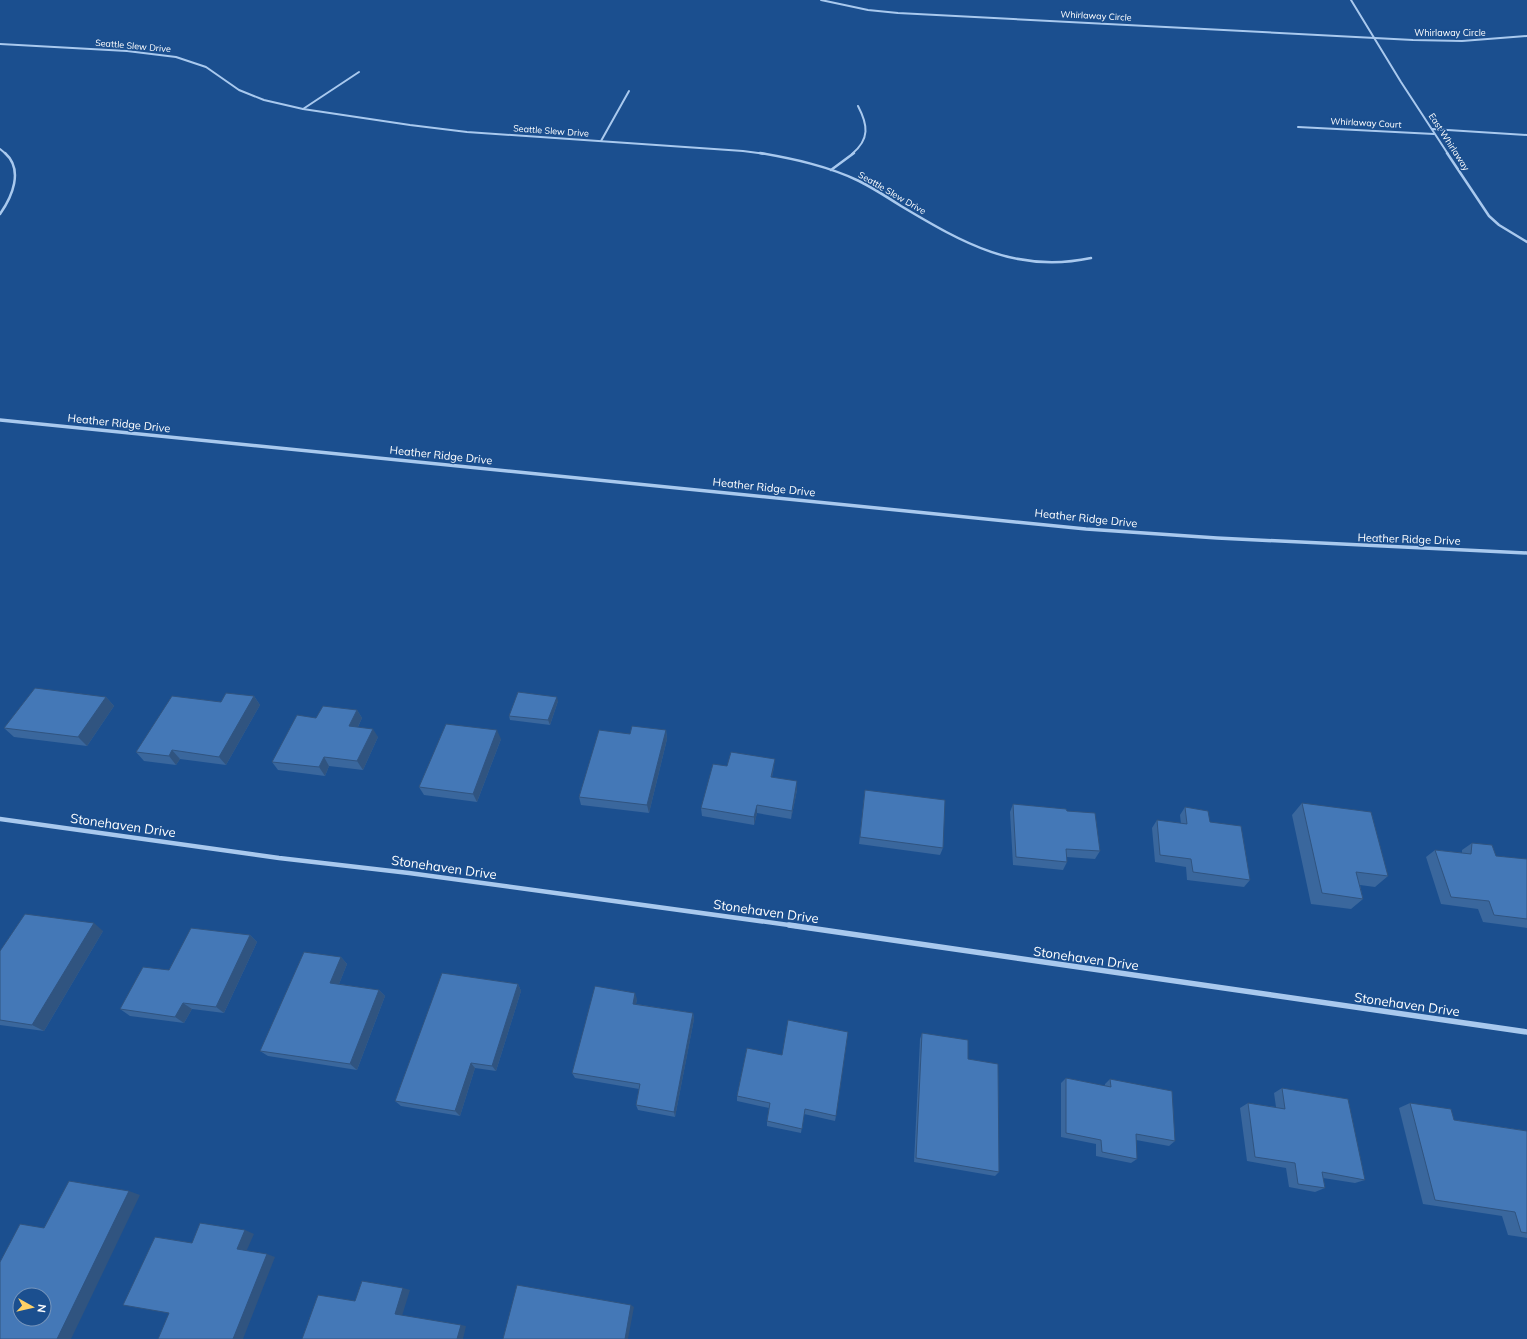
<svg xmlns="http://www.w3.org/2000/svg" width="1527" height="1339" viewBox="0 0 1527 1339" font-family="Mulish,sans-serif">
  <rect width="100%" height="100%" fill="#1b4f8f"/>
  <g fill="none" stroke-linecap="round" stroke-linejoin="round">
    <g stroke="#a9c9ee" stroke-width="2">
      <path d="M 821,0 L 868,10 L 898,13 L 1413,40 L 1462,41 L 1527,36"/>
      <path d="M 1351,0 L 1401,82 L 1448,154"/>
      <path d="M 0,44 L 127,51 L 176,57 L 206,67 L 239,90 L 264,100 L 303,109 L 410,125 L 467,132 L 743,151 L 766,154"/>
      <path d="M 303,109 L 359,72"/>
      <path d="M 1298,127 L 1434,134"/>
      <path d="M 1432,129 L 1527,135"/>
      <path d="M 601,141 L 629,91"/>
      <path d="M 0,149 L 6,154"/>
      <path d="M 852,154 C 870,139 868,125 858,106"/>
    </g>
    <g stroke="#a9c9ee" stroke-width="2.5">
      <path d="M 760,153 C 794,159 828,166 859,181 C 873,188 887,197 901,206 C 963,243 1016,274 1091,258"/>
      <path d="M 1447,153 L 1489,216 L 1499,225 L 1527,242"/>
      <path d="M 831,170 L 854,153"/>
      <path d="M 0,214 C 12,197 24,170 5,153"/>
    </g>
    <path stroke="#a9c9ee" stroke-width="3.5" d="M 0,420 L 1086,529 L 1217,538 L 1527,553"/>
    <path stroke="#a9c9ee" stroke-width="4.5" d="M 0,819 L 279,858 L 409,873 L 796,926"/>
    <path stroke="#a9c9ee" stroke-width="5.5" d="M 789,925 L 1527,1032"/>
  </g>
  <g fill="#3a679d">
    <path d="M 254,696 L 260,705 L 226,765 L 180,759 L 176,765 L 144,761 L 136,752 L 221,702 Z"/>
    <path d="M 106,697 L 114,706 L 87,746 L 14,737 L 4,728 Z"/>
    <path d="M 558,701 L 550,725 L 510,720 L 509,716 Z"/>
    <path d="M 357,710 L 362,718 L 358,727 L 378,737 L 363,770 L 329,766 L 325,776 L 278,770 L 272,762 L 316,718 Z"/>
    <path d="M 666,730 L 667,739 L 649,813 L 581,805 L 579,797 Z"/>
    <path d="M 501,739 L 477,802 L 424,795 L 419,787 Z"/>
    <path d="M 727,766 L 774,767 L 772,777 L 797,790 L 791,819 L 757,813 L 754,825 L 702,816 L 701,808 Z"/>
    <path d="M 865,790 L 943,848 L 940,855 L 859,844 Z"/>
    <path d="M 1302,803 L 1388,876 L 1375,887 L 1360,885 L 1363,899 L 1351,909 L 1311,904 L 1292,815 Z"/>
    <path d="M 1013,804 L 1067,811 L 1100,851 L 1095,859 L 1067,857 L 1067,862 L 1063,870 L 1013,865 L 1010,812 Z"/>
    <path d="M 1185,807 L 1210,822 L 1250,880 L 1244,887 L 1187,880 L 1186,867 L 1155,862 L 1152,828 L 1157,820 L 1181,824 L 1180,815 Z"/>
    <path d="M 1472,843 L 1496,856 L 1527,859 L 1527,928 L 1483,922 L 1478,909 L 1441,904 L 1426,857 L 1435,850 L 1462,853 L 1462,850 Z"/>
    <path d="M 103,931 L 44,1031 L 0,1025 L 0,951 Z"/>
    <path d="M 250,935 L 257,942 L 224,1013 L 192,1009 L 184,1023 L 130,1016 L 120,1009 Z"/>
    <path d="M 341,957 L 347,964 L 339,984 L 379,990 L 385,996 L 357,1070 L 268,1056 L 260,1051 Z"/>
    <path d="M 518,984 L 521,991 L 496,1071 L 475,1068 L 460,1116 L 401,1106 L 395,1101 Z"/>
    <path d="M 637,999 L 636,1004 L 693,1013 L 694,1019 L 675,1117 L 638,1110 L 636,1105 L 639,1089 L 575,1078 L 572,1073 Z"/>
    <path d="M 922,1033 L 968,1059 L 999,1172 L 995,1176 L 914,1162 L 920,1039 Z"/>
    <path d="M 747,1048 L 836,1116 L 835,1121 L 804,1114 L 801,1133 L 767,1126 L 767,1121 L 769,1108 L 737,1101 L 737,1096 Z"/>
    <path d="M 1066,1078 L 1105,1086 L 1105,1084 L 1110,1079 L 1175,1141 L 1169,1146 L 1136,1140 L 1137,1159 L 1131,1163 L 1096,1156 L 1096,1144 L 1061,1137 L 1061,1083 Z"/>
    <path d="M 1282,1088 L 1365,1180 L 1355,1183 L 1323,1178 L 1325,1188 L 1315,1192 L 1289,1187 L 1286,1168 L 1247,1161 L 1240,1108 L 1248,1103 L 1276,1107 L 1274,1093 Z"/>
    <path d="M 1410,1103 L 1454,1120 L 1527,1131 L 1527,1238 L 1508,1235 L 1502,1216 L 1423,1204 L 1399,1108 Z"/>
  </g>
  <g fill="#305480">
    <path d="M 254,696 L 260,705 L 226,765 L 219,757 Z"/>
    <path d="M 106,697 L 114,706 L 87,746 L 78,737 Z"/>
    <path d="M 557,697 L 558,701 L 550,725 L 548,720 Z"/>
    <path d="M 357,710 L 362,718 L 354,735 L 349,726 Z"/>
    <path d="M 373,729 L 378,737 L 363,770 L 357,761 Z"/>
    <path d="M 497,730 L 501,739 L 477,802 L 473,794 Z"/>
    <path d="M 666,730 L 667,739 L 649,813 L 647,805 Z"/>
    <path d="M 172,750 L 180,759 L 176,765 L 169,756 Z"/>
    <path d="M 324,757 L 329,766 L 325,776 L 319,767 Z"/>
    <path d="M 775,759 L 774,767 L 770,785 L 771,777 Z"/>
    <path d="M 797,781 L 797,790 L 791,819 L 792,811 Z"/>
    <path d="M 757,805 L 757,813 L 754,825 L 754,817 Z"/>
    <path d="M 94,923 L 103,931 L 44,1031 L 32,1025 Z"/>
    <path d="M 250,935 L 257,942 L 224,1013 L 216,1007 Z"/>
    <path d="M 341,957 L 347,964 L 337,989 L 330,983 Z"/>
    <path d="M 518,984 L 521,991 L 496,1071 L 492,1066 Z"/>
    <path d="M 379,990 L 385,996 L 357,1070 L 350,1064 Z"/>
    <path d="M 635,993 L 637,999 L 635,1010 L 633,1004 Z"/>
    <path d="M 183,1003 L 192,1009 L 184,1023 L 175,1017 Z"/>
    <path d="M 693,1013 L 694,1019 L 675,1117 L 674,1112 Z"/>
    <path d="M 471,1063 L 475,1068 L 460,1116 L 455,1111 Z"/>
    <path d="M 129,1191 L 140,1195 L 71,1339 L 57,1339 Z"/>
    <path d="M 245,1230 L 254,1234 L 246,1252 L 237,1249 Z"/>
    <path d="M 267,1254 L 275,1257 L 243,1339 L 233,1339 Z"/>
    <path d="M 403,1288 L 410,1290 L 402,1316 L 395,1314 Z"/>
    <path d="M 631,1305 L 634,1307 L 628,1339 L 625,1339 Z"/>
    <path d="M 461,1325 L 466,1326 L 463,1339 L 457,1339 Z"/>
  </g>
  <g fill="#4478b7" stroke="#305480" fill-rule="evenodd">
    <path d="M 35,688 L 106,697 L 78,737 L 4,728 Z"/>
    <path d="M 518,692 L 557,697 L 548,720 L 509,716 Z"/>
    <path d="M 226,693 L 254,696 L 219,757 L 172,750 L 169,756 L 136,752 L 172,696 L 221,702 Z"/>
    <path d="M 323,706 L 357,710 L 349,726 L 373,729 L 357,761 L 324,757 L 319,767 L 272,762 L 297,715 L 316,718 Z"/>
    <path d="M 446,724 L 497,730 L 473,794 L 419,787 Z"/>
    <path d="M 632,726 L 666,730 L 647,805 L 579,797 L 599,730 L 630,734 Z"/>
    <path d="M 731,752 L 775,759 L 771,777 L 797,781 L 792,811 L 757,805 L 754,817 L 701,808 L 713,764 L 727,766 Z"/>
    <path d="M 865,790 L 945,800 L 943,848 L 860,837 Z"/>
    <path d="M 1302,803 L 1371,812 L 1388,876 L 1356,872 L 1363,899 L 1322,893 Z"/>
    <path d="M 1013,804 L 1066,809 L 1067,811 L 1095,813 L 1100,851 L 1066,849 L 1067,862 L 1016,857 Z"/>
    <path d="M 1185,807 L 1208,811 L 1210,822 L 1241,826 L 1250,880 L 1193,872 L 1191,859 L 1160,855 L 1157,820 L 1187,824 Z"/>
    <path d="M 1472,843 L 1492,845 L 1496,856 L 1527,859 L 1527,919 L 1494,915 L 1489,901 L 1451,897 L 1435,850 L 1471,854 Z"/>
    <path d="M 25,914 L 94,923 L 32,1025 L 0,1020 L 0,951 Z"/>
    <path d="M 191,928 L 250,935 L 216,1007 L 183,1003 L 175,1017 L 120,1009 L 143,967 L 169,970 Z"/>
    <path d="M 304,952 L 341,957 L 330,983 L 379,990 L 350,1064 L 260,1051 Z"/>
    <path d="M 442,973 L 518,984 L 492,1066 L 471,1063 L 455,1111 L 395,1101 Z"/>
    <path d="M 595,986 L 635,993 L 633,1004 L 693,1013 L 674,1112 L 636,1105 L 640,1084 L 572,1073 Z"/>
    <path d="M 788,1020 L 848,1032 L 836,1116 L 805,1109 L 802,1129 L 767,1121 L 770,1103 L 737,1096 L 747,1048 L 782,1055 Z"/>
    <path d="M 922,1033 L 968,1040 L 968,1059 L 998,1064 L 999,1172 L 916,1158 Z"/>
    <path d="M 1066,1078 L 1111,1087 L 1110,1079 L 1172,1091 L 1175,1141 L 1136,1134 L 1137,1159 L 1102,1152 L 1101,1140 L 1066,1133 Z"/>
    <path d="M 1282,1088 L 1348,1099 L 1365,1180 L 1322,1172 L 1325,1188 L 1298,1184 L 1295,1163 L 1255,1157 L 1248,1103 L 1285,1109 Z"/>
    <path d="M 1410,1103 L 1451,1109 L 1454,1120 L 1527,1131 L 1527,1233 L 1521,1232 L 1515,1212 L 1435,1200 Z"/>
    <path d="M 69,1181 L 129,1191 L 57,1339 L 0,1339 L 0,1262 L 20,1224 L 44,1228 ZM 20,1295 L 44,1295 L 44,1319 L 20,1319 Z"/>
    <path d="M 200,1223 L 245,1230 L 237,1249 L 267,1254 L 233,1339 L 158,1339 L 169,1313 L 123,1305 L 155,1237 L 192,1243 Z"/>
    <path d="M 362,1281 L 403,1288 L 395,1314 L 461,1325 L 457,1339 L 302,1339 L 318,1295 L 355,1301 Z"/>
    <path d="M 517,1285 L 631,1305 L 625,1339 L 503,1339 Z"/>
  </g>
  <g text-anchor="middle" stroke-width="3" stroke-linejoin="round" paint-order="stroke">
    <g font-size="9" fill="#fff" stroke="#1b4f8f">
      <text transform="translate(1096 16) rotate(3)" y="3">Whirlaway Circle</text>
      <text x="1450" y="36">Whirlaway Circle</text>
      <text transform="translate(133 46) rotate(5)" y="3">Seattle Slew Drive</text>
      <text transform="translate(1366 123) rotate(3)" y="3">Whirlaway Court</text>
      <text transform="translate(551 131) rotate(4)" y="3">Seattle Slew Drive</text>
      <text transform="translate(1449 142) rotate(57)" y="3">East Whirlaway</text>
      <text transform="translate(892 193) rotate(30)" y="3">Seattle Slew Drive</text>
    </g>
    <g font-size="11" fill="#fff" stroke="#1b4f8f">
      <text transform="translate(119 423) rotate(6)" y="4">Heather Ridge Drive</text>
      <text transform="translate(441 455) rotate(6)" y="4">Heather Ridge Drive</text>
      <text transform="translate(764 487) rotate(6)" y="4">Heather Ridge Drive</text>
      <text transform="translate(1086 518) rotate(6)" y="4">Heather Ridge Drive</text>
      <text transform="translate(1409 539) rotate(2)" y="4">Heather Ridge Drive</text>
    </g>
    <g font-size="13" fill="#fff" stroke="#1b4f8f">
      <text transform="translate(123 825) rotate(8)" y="5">Stonehaven Drive</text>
      <text transform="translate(444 867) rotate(8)" y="5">Stonehaven Drive</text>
      <text transform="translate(766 911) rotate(8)" y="5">Stonehaven Drive</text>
      <text transform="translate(1086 958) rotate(8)" y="5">Stonehaven Drive</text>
      <text transform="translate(1407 1004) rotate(8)" y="5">Stonehaven Drive</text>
    </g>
  </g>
  <g transform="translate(32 1307) rotate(98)"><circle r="19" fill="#1b4f8f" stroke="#7695bc"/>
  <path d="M0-3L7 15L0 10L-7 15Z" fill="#ffd166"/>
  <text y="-6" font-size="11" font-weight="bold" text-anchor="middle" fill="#ffffff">N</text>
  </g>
</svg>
